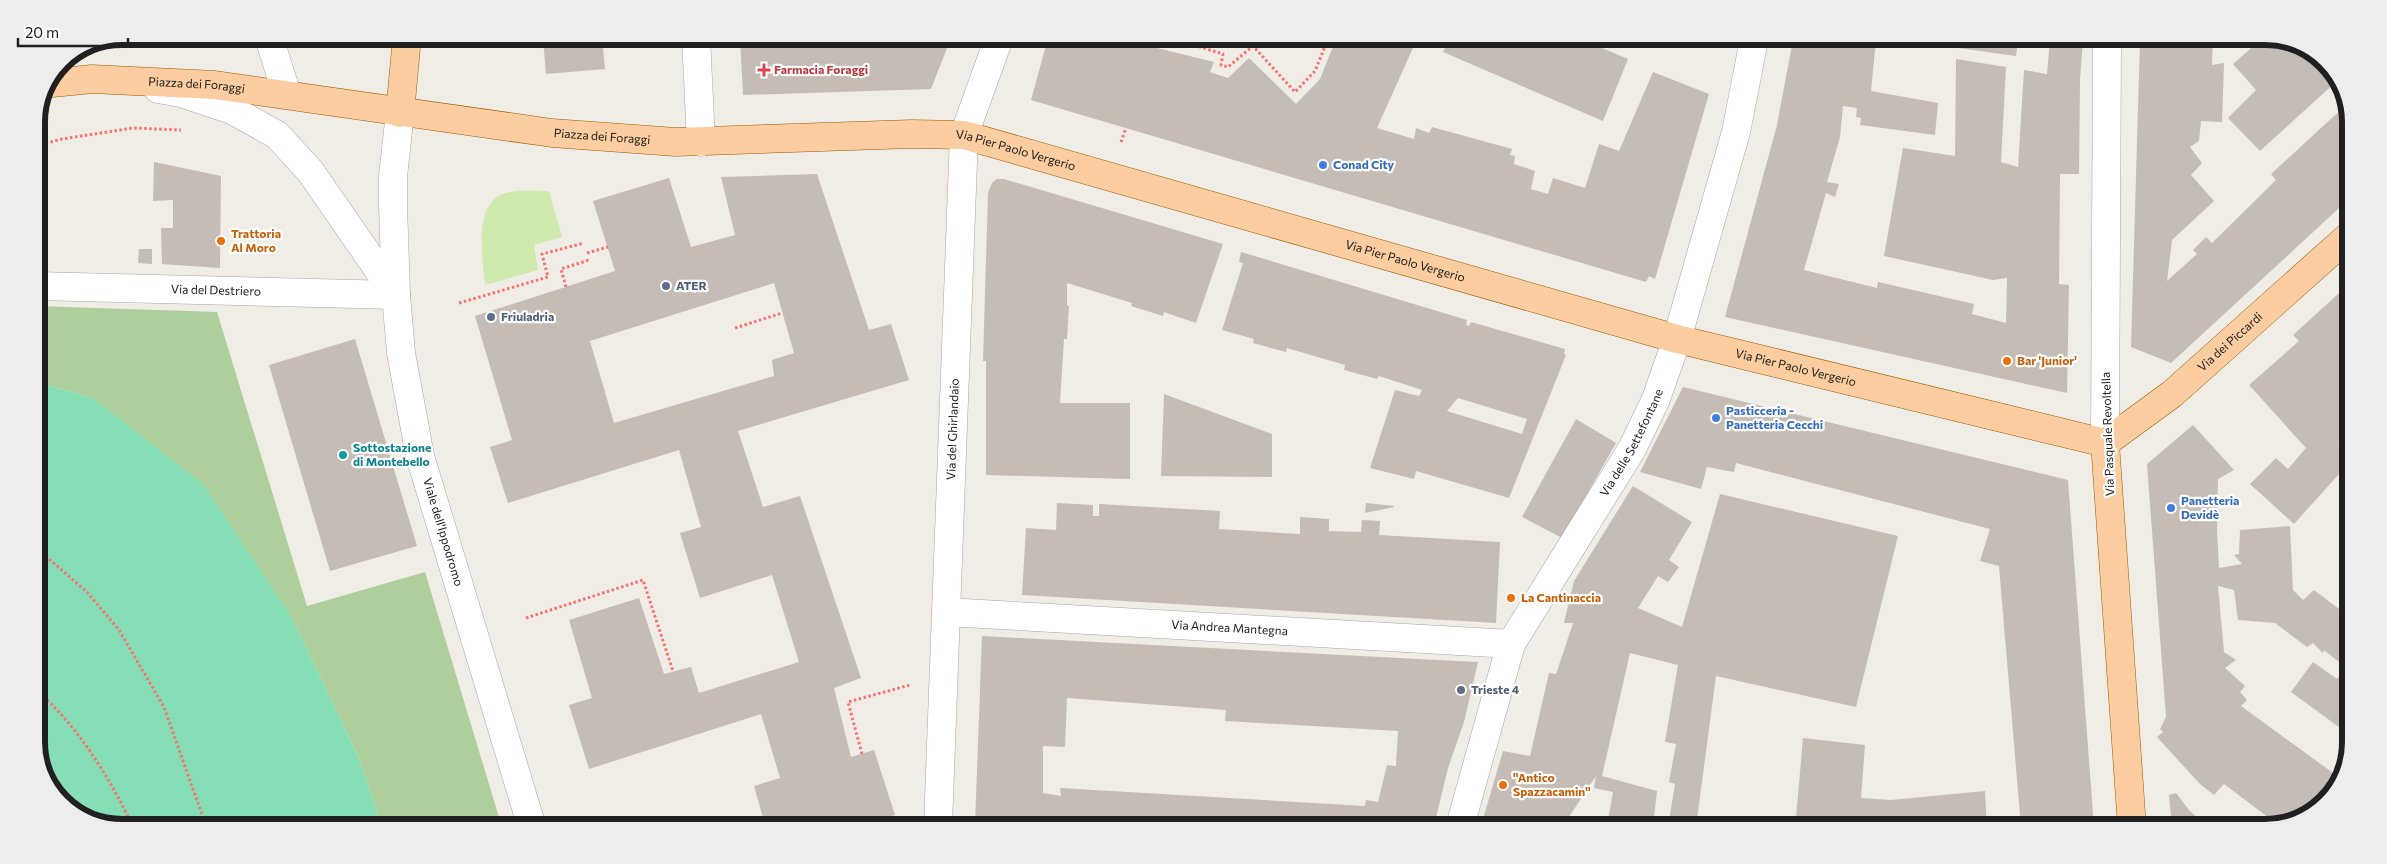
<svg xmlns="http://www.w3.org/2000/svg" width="2387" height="864" viewBox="0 0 2387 864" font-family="Commissioner,sans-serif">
  <rect width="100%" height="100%" fill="#f0ece6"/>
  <path fill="#cfeaad" d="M 549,191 L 562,237 L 534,245 L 538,270 L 485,285 C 483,259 472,202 506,193 C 518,189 535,191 549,191 Z"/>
  <path fill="#aecf9b" d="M 36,306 L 217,312 L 307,606 L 425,572 L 501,824 L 381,824 L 358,756 L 292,618 L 93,398 L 36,382 Z"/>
  <path fill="#85deb5" d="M 36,382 L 93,398 L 204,485 L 292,618 L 358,756 L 381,824 L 95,823 L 54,794 L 36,748 Z"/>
  <g fill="#c5bcb6" fill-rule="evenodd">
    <path d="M 573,37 L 602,37 L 605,69 L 546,74 L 543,39 Z"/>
    <path d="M 740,38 L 951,38 L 931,89 L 743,95 Z"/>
    <path d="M 1048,38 L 1138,38 L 1137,43 L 1214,62 L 1210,72 L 1228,78 L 1249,58 L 1296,104 L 1320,79 L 1336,39 L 1417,39 L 1377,128 L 1414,139 L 1416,128 L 1429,133 L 1432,127 L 1512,149 L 1510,155 L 1515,156 L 1514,164 L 1535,171 L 1531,189 L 1548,194 L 1553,178 L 1585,188 L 1599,144 L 1619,151 L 1653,72 L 1709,94 L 1655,279 L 1649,276 L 1646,282 L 1031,100 Z"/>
    <path d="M 1449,39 L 1581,39 L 1628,59 L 1603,121 L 1443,52 Z"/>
    <path d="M 1793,40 L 1876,40 L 1871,91 L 1938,103 L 1935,135 L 1860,125 L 1861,118 L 1856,117 L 1857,108 L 1843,106 L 1840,137 L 1827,182 L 1839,184 L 1835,197 L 1826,193 L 1804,270 L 1877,288 L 1878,282 L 1974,304 L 1972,314 L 2006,323 L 2007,278 L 1993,280 L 1884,256 L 1903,148 L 1955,156 L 1956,59 L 2006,67 L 2001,162 L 2018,167 L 2024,70 L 2047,74 L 2050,40 L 2083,40 L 2080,79 L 2079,174 L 2060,174 L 2059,284 L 2069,285 L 2067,393 L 1725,317 L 1777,125 Z"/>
    <path d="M 1898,40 L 1935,40 L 1934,47 L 1898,41 Z"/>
    <path d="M 1952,40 L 2018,40 L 2016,56 L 1951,47 Z"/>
    <path d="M 2140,40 L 2213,41 L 2212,65 L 2224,63 L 2222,122 L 2201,121 L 2199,141 L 2190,147 L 2202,163 L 2191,175 L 2214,201 L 2172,240 L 2167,281 L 2197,254 L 2193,250 L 2206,237 L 2212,243 L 2276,180 L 2271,174 L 2346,105 L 2351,116 L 2350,198 L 2171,363 L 2131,347 Z"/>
    <path d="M 2259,41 L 2292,41 L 2333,70 L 2337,81 L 2260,151 L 2228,118 L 2256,90 L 2233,64 Z"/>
    <path d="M 154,162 L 221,176 L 220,268 L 162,264 L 161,228 L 173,228 L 173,200 L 153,201 Z"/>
    <path d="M 817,174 L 869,330 L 891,324 L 909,380 L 738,431 L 763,507 L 800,496 L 861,678 L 834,688 L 851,757 L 874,750 L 895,815 L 862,825 L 765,825 L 754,786 L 780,778 L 761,714 L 589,769 L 569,705 L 592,698 L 569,620 L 639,598 L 664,674 L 691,667 L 699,693 L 799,662 L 772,575 L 700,598 L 680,533 L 701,527 L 679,450 L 508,503 L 490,447 L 512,440 L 475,316 L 615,271 L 593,201 L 669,178 L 691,247 L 735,235 L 721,177 ZM 774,283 L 794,353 L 772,360 L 774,376 L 614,423 L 590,341 Z"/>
    <path d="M 997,179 L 1004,179 L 1223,244 L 1196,323 L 1164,312 L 1163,316 L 1131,306 L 1132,303 L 1067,283 L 1067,305 L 1069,306 L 1067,339 L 1064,339 L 1060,403 L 1130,403 L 1130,479 L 986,475 L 986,361 L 983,361 L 988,193 L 992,183 Z"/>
    <path d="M 139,249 L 152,249 L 152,264 L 138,263 Z"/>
    <path d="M 1241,252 L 1467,320 L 1466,325 L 1469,326 L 1471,322 L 1565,349 L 1564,354 L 1566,355 L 1509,498 L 1416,471 L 1414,479 L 1370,468 L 1395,390 L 1419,396 L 1422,390 L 1379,376 L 1377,379 L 1344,370 L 1345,365 L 1287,348 L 1286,352 L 1253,343 L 1254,339 L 1222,330 L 1243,263 L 1239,262 ZM 1458,398 L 1527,419 L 1522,434 L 1447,411 Z"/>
    <path d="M 2349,284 L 2349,383 L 2343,388 L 2349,396 L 2348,435 L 2338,446 L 2348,456 L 2348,464 L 2294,524 L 2250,484 L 2276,458 L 2288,469 L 2306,448 L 2249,385 L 2299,341 L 2293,335 Z"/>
    <path d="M 355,339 L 417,546 L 330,571 L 269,365 Z"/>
    <path d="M 1683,387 L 2068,480 L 2094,827 L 2021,827 L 1999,566 L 1980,561 L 1990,529 L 1736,463 L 1734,472 L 1707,467 L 1701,489 L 1640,472 Z"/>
    <path d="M 1164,394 L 1272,434 L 1272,477 L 1161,476 Z"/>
    <path d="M 1576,419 L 1616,443 L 1562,538 L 1522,517 Z"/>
    <path d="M 2193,425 L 2234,470 L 2218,479 L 2217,531 L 2219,568 L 2242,564 L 2234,555 L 2239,554 L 2240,530 L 2290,526 L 2293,590 L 2303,600 L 2314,590 L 2347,615 L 2347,733 L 2291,692 L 2313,662 L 2337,679 L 2345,667 L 2324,650 L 2323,653 L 2313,643 L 2307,647 L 2275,623 L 2238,620 L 2234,590 L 2218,586 L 2224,652 L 2236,660 L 2225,668 L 2245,686 L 2240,692 L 2247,700 L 2241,706 L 2340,778 L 2317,810 L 2277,824 L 2224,784 L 2214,795 L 2200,784 L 2157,737 L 2163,732 L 2160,729 L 2166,717 L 2147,464 Z"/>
    <path d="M 1633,486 L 1692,522 L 1669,560 L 1679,567 L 1668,582 L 1658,576 L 1638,608 L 1682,627 L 1720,494 L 1898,536 L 1856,707 L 1716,676 L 1696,827 L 1668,827 L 1675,784 L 1669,782 L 1676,744 L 1665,742 L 1678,665 L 1630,653 L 1602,776 L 1657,791 L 1653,826 L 1607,826 L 1613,792 L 1594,788 L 1596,776 L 1563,826 L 1481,826 L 1503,751 L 1530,756 L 1549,673 L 1556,674 L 1573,623 L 1564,623 L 1574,581 Z"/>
    <path d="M 1057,503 L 1093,505 L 1093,516 L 1099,516 L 1099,504 L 1220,511 L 1219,529 L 1300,534 L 1300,517 L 1329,519 L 1329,531 L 1361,532 L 1362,520 L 1380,521 L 1379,535 L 1500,542 L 1496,623 L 1022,595 L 1026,528 L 1056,530 Z"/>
    <path d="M 1366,503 L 1394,506 L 1394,507 L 1365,513 Z"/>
    <path d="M 982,636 L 1438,660 L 1478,662 L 1464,722 L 1448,768 L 1434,826 L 975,825 ZM 1067,698 L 1226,710 L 1225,721 L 1398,731 L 1396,766 L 1387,765 L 1378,802 L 1366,800 L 1365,806 L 1060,788 L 1061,796 L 1043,793 L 1043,746 L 1065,747 Z"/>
    <path d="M 1803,738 L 1865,745 L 1861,798 L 1891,800 L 1985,791 L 1987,827 L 1813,827 L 1813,823 L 1796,818 Z"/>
    <path d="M 2176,793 L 2189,810 L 2208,828 L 2172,828 L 2169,795 Z"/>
  </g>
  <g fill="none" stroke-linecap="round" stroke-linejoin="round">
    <g stroke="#a7a7a7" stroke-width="29">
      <g id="minor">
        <path d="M 269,37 L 287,95"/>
        <path d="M 696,37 L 701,142"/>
        <path d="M 158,89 L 181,93 L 232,110 L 277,135 L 310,171 L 396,295"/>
        <path id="s1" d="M 400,113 L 393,176 L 393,205 L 396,295 L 401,353 L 420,456 L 531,824"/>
        <path id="s2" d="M 36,286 L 396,295"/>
        <path d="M 2105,443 L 2107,40"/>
        <path id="s3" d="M 946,612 L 1511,644"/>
        <path id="s4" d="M 938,825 L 964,135 L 999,38"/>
        <path id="s5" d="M 1460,826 L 1511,644 L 1632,449 L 1656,399 L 1677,339 L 1736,132 L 1754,40"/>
      </g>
    </g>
    <g stroke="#9a5d01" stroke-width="29">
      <g id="major">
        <path id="s6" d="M 52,83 L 92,79 L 215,85 L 552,133 L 676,142 L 912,134 L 964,135 L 1677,339 L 2105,443"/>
        <path d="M 400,113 L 407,37"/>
        <path d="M 2105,443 L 2132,827"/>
        <path id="s7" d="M 2105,443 L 2172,394 L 2350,235"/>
      </g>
    </g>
    <g stroke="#f9736f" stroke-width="3" stroke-dasharray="2.5 2.5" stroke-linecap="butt">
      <path d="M 1170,38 L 1223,54 L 1221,65 L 1228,67 L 1253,46 L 1295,92 L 1315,71 L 1328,39"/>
      <path d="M 129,45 L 225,45 L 237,39"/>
      <path d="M 307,45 L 325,42 L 332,37"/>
      <path d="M 1150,47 L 1159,38"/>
      <path d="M 1121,142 L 1126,128"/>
      <path d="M 36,146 L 62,139 L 133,128 L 181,130"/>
      <path d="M 587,253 L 608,247"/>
      <path d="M 566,287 L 561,269 L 589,260"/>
      <path d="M 459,303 L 548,277 L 542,254 L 584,243"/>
      <path d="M 735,328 L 782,313"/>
      <path d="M 36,552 L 49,559 L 87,592 L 119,630 L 164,707 L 205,823"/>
      <path d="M 526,618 L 643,580 L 673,671"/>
      <path d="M 36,690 C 75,722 110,778 131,823"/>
      <path d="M 862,754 L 848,702 L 910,685"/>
    </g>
    <use href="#minor" stroke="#fff" stroke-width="28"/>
    <use href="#major" stroke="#fbcda0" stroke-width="28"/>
  </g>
  <path fill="#e0444e" stroke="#fff" stroke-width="2" d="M761.5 62.5h5v5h5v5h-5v5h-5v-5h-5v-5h5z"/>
  <g fill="#3f7fe0" stroke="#fff" stroke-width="2">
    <circle cx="1323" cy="165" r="5"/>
    <circle cx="1716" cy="418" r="5"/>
    <circle cx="2171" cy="508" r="5"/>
  </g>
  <g fill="#e8710a" stroke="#fff" stroke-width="2">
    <circle cx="221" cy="241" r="5"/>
    <circle cx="2007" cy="361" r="5"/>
    <circle cx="1511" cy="598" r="5"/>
    <circle cx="1503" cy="785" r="5"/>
  </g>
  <g fill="#5c6f8a" stroke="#fff" stroke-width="2">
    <circle cx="666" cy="286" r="5"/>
    <circle cx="491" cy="317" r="5"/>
    <circle cx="1461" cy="690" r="5"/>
  </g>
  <circle fill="#0f9aa8" stroke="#fff" stroke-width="2" cx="343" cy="455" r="5"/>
  <g text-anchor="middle" stroke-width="4.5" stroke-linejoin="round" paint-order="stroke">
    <g font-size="12" font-weight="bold" fill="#be3a42" stroke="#fff" text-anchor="start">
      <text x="774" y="74">Farmacia Foraggi</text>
    </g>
    <g font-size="12" fill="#202020" stroke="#fff">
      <text dy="4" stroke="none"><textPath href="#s6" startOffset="145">Piazza dei Foraggi</textPath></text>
      <text dy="4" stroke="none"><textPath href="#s6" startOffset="554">Piazza dei Foraggi</textPath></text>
      <text dy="4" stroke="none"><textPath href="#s6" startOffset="970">Via Pier Paolo Vergerio</textPath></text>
      <text dy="4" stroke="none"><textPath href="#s6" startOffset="1375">Via Pier Paolo Vergerio</textPath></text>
      <text dy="4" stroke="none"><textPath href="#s2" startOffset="180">Via del Destriero</textPath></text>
      <text dy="4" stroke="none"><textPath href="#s7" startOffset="161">Via dei Piccardi</textPath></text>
      <text dy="4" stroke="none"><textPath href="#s6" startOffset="1780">Via Pier Paolo Vergerio</textPath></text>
      <text dy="4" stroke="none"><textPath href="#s4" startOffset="396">Via del Ghirlandaio</textPath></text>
      <text transform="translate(2108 434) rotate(-92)" y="4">Via Pasquale Revoltella</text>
      <text dy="4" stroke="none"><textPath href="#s5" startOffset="424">Via delle Settefontane</textPath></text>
      <text dy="4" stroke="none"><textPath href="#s1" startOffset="425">Viale dell'Ippodromo</textPath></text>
      <text dy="4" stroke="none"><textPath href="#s3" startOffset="284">Via Andrea Mantegna</textPath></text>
    </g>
    <g font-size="12" font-weight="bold" fill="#366cbe" stroke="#fff" text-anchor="start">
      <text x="1333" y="169">Conad City</text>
      <text x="1726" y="415">Pasticceria -<tspan x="1726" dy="14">Panetteria Cecchi</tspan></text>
      <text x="2181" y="505">Panetteria<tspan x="2181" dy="14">Devidè</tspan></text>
    </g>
    <g font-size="12" font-weight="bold" fill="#c56008" stroke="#fff" text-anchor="start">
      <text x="231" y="238">Trattoria<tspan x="231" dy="14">Al Moro</tspan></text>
      <text x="2017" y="365">Bar 'Junior'</text>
      <text x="1521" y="602">La Cantinaccia</text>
      <text x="1513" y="782">''Antico<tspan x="1513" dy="14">Spazzacamin''</tspan></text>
    </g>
    <g font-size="12" font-weight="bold" fill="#4e5e75" stroke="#fff" text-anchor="start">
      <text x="676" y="290">ATER</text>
      <text x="501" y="321">Friuladria</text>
      <text x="1471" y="694">Trieste 4</text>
    </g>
    <g font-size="12" font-weight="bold" fill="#0d838f" stroke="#fff" text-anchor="start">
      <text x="353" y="452">Sottostazione<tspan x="353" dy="14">di Montebello</tspan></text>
    </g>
  </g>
  <path d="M0 0H2387V864H0ZM122 45H2265A77 77 0 0 1 2342 122V742A77 77 0 0 1 2265 819H122A77 77 0 0 1 45 742V122A77 77 0 0 1 122 45Z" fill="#ededed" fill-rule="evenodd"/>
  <path fill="none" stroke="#202020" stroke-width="6" d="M122 45H2265A77 77 0 0 1 2342 122V742A77 77 0 0 1 2265 819H122A77 77 0 0 1 45 742V122A77 77 0 0 1 122 45Z"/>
  <path d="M18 38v8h110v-8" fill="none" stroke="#202020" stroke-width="2.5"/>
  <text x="25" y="38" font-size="15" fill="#202020" stroke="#ffffff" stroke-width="4" paint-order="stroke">20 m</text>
</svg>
